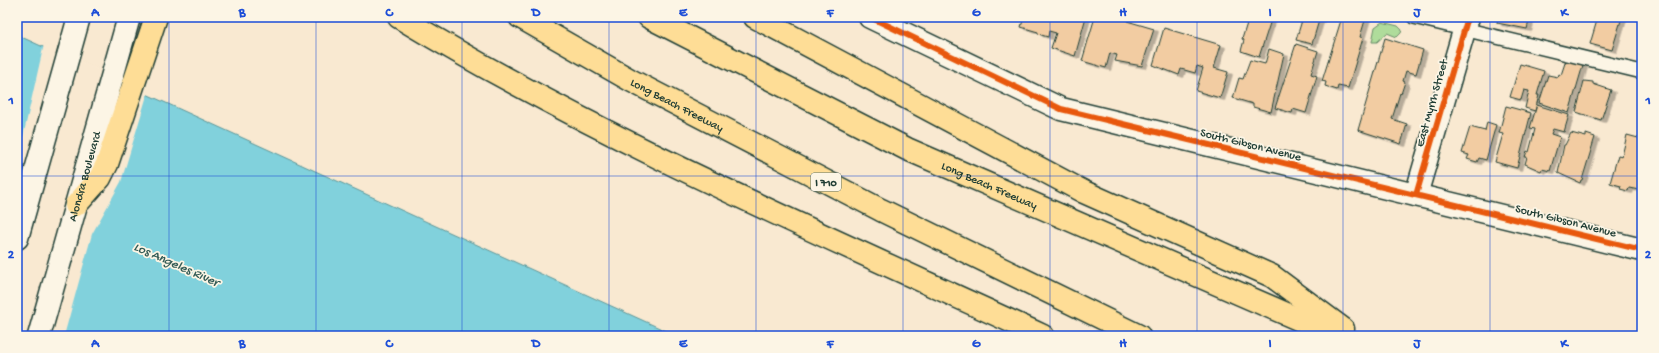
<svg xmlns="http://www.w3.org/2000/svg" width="1659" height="353" viewBox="0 0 1659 353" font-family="'Gochi Hand',sans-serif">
  <defs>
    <filter id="shadow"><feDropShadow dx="4.5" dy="2.5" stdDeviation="0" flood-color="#0004"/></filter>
  </defs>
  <rect width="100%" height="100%" fill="#f9e9d1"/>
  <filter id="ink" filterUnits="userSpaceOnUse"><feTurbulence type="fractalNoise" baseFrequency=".025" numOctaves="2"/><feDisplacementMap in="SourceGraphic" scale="8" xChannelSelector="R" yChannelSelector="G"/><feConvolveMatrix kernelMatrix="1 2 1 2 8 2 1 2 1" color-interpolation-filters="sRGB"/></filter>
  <g filter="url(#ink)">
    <path fill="#afdc9b" stroke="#678c68" d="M 1382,22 L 1398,26 L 1402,30 L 1401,33 L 1397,37 L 1387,33 L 1377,42 L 1372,42 L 1375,27 Z"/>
    <path fill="#81d1dc" stroke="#5a9699" d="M 17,35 L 677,336 L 17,336 Z"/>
    <path fill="#f9e9d1" d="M 44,44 L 148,92 L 121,182 L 92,234 L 64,336 L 17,336 L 17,163 Z"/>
    <g fill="#f2cca2" stroke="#1f3d34" filter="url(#shadow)">
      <path d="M 1024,17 L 1086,17 L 1075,56 L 1051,48 L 1056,33 L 1049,31 L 1048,37 L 1038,34 L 1038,32 L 1021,27 Z"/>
      <path d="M 1095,17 L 1128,17 L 1127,21 L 1154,29 L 1142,66 L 1115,61 L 1117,55 L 1110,53 L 1106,68 L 1082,61 Z"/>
      <path d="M 1249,17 L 1272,17 L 1259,57 L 1241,51 L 1244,40 L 1242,39 Z"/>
      <path d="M 1303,17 L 1320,17 L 1312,44 L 1296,40 Z"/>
      <path d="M 1342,17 L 1366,17 L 1360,37 L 1363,38 L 1348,88 L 1338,86 L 1337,90 L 1325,86 L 1326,82 L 1322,81 Z"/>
      <path d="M 1498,17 L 1530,17 L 1527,29 L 1497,23 Z"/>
      <path d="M 1598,17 L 1622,17 L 1612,50 L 1590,44 Z"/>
      <path d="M 1164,28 L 1221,45 L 1214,68 L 1228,72 L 1220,98 L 1196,91 L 1203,68 L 1197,66 L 1195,73 L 1181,69 L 1179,75 L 1153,65 Z"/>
      <path d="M 1385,38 L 1423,50 L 1416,74 L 1406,71 L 1403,81 L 1405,82 L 1401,94 L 1400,93 L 1392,119 L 1407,124 L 1401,144 L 1358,130 Z"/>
      <path d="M 1296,44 L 1318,51 L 1311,74 L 1317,76 L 1306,113 L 1293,109 L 1292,113 L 1275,108 Z"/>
      <path d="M 1269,49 L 1284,54 L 1271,112 L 1253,107 L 1253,104 L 1233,98 L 1239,78 L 1243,79 L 1250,60 L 1265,64 Z"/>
      <path d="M 1566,60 L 1583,65 L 1569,113 L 1539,103 L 1548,75 L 1558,77 L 1559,74 L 1561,75 Z"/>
      <path d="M 1520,64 L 1544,71 L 1537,95 L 1539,95 L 1535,111 L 1525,108 L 1529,91 L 1524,90 L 1521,100 L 1510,97 Z"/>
      <path d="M 1584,81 L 1593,82 L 1593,84 L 1611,90 L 1601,120 L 1576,112 Z"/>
      <path d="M 1537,105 L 1569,115 L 1564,132 L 1553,129 L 1551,134 L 1560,137 L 1550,171 L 1542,169 L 1541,171 L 1525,164 L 1527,157 L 1525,157 L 1527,151 L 1529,152 L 1535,129 L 1530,128 Z"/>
      <path d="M 1506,106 L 1531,113 L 1517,168 L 1495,162 L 1503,134 L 1499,133 Z"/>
      <path d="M 1487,122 L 1496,125 L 1486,160 L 1479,158 L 1477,162 L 1467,159 L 1469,155 L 1462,153 L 1470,127 L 1485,131 Z"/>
      <path d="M 1571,133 L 1586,137 L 1586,134 L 1595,137 L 1582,180 L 1581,180 L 1580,183 L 1558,173 L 1564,145 L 1565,145 Z"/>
      <path d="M 1627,135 L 1642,139 L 1642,178 L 1639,190 L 1629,188 L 1628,191 L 1620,189 L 1621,186 L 1610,183 L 1618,155 L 1622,156 Z"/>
    </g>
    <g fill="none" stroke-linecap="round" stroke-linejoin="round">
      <g stroke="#1f3d34" stroke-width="16">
        <path id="service" d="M 1414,17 L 1642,72"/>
      </g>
      <g stroke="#1f3d34" stroke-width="25">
        <g id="minor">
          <path d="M 870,17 L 1061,109 L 1642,250"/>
          <path d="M 1416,195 L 1468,17"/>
        </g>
      </g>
      <g stroke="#1f3d34" stroke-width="25">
        <g id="secondary">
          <path d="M 17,238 L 79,17"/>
          <path id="s1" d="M 39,336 L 129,17"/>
        </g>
      </g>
      <g stroke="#1f3d34" stroke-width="25">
        <g id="motorway">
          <path d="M 399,17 C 604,141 826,236 1043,336"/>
          <path id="s2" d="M 520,17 L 632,81 L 881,210 L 1139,336"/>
          <path id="s3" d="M 649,17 L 907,149 L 1337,336"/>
          <path d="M 755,17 L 1084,192 L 1272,276 L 1343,329"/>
          <path d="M 76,205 L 100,178 L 107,164 L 156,17"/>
        </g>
      </g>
      <use href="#service" stroke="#fcf5e5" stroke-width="13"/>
      <use href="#minor" stroke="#fcf5e5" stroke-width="22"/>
      <use href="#secondary" stroke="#fcf5e5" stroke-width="22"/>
      <use href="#motorway" stroke="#fedd96" stroke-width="22"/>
      <g stroke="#fcf5e5" stroke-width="8">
        <g id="cycleway">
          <path d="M 870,17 L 1061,109 L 1642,250"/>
          <path d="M 1416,195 L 1468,17"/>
        </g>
      </g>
      <use href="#cycleway" stroke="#e8590c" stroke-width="6"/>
    </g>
  </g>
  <path fill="none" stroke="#1d4ed8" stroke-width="1" stroke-opacity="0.55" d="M 169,17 L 169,336M 316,17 L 316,336M 462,17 L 462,336M 609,17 L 609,336M 756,17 L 756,336M 903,17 L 903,336M 1050,17 L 1050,336M 1197,17 L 1197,336M 1343,17 L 1343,336M 1490,17 L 1490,336M 17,176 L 1642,176"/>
  <g text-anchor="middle" stroke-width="3.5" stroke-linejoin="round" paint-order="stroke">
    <rect fill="#fcf5e5" stroke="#617469" stroke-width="1" x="811" y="173" width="30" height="18" rx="3"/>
    <g font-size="11" font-weight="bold" fill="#1f3d34">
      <text x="826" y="186">I 710</text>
    </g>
    <g font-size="12" fill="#1f3d34" stroke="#fcf5e5">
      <text transform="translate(1431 103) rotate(-74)" y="4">East Myrrh Street</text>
      <text dy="4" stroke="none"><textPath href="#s2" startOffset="180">Long Beach Freeway</textPath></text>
      <text transform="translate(1251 144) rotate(14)" y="4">South Gibson Avenue</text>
      <text dy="4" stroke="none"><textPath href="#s1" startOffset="166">Alondra Boulevard</textPath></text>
      <text dy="4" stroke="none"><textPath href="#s3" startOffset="380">Long Beach Freeway</textPath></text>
      <text transform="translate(1566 220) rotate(14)" y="4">South Gibson Avenue</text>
    </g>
    <g font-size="13" font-style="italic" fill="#335b56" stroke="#fcf5e5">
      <text transform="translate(177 263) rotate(24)" y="5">Los Angeles River</text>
    </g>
  </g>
  <rect width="1659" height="353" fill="none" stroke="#fcf5e5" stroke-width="44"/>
  <rect x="22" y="22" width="1615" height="309" fill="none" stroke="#1d4ed8" stroke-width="1.5"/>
  <g font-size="13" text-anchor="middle" font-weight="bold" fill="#1d4ed8">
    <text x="95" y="16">A</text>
    <text x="242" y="16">B</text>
    <text x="389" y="16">C</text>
    <text x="536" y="16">D</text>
    <text x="683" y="16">E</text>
    <text x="830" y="16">F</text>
    <text x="976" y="16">G</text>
    <text x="1123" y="16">H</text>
    <text x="1270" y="16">I</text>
    <text x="1417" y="16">J</text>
    <text x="1564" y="16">K</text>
    <text x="11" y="104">1</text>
    <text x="1648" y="104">1</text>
    <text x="11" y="258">2</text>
    <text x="1648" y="258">2</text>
    <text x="95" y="347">A</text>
    <text x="242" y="347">B</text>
    <text x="389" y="347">C</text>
    <text x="536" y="347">D</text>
    <text x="683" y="347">E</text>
    <text x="830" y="347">F</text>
    <text x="976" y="347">G</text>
    <text x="1123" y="347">H</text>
    <text x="1270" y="347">I</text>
    <text x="1417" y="347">J</text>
    <text x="1564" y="347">K</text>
  </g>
</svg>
